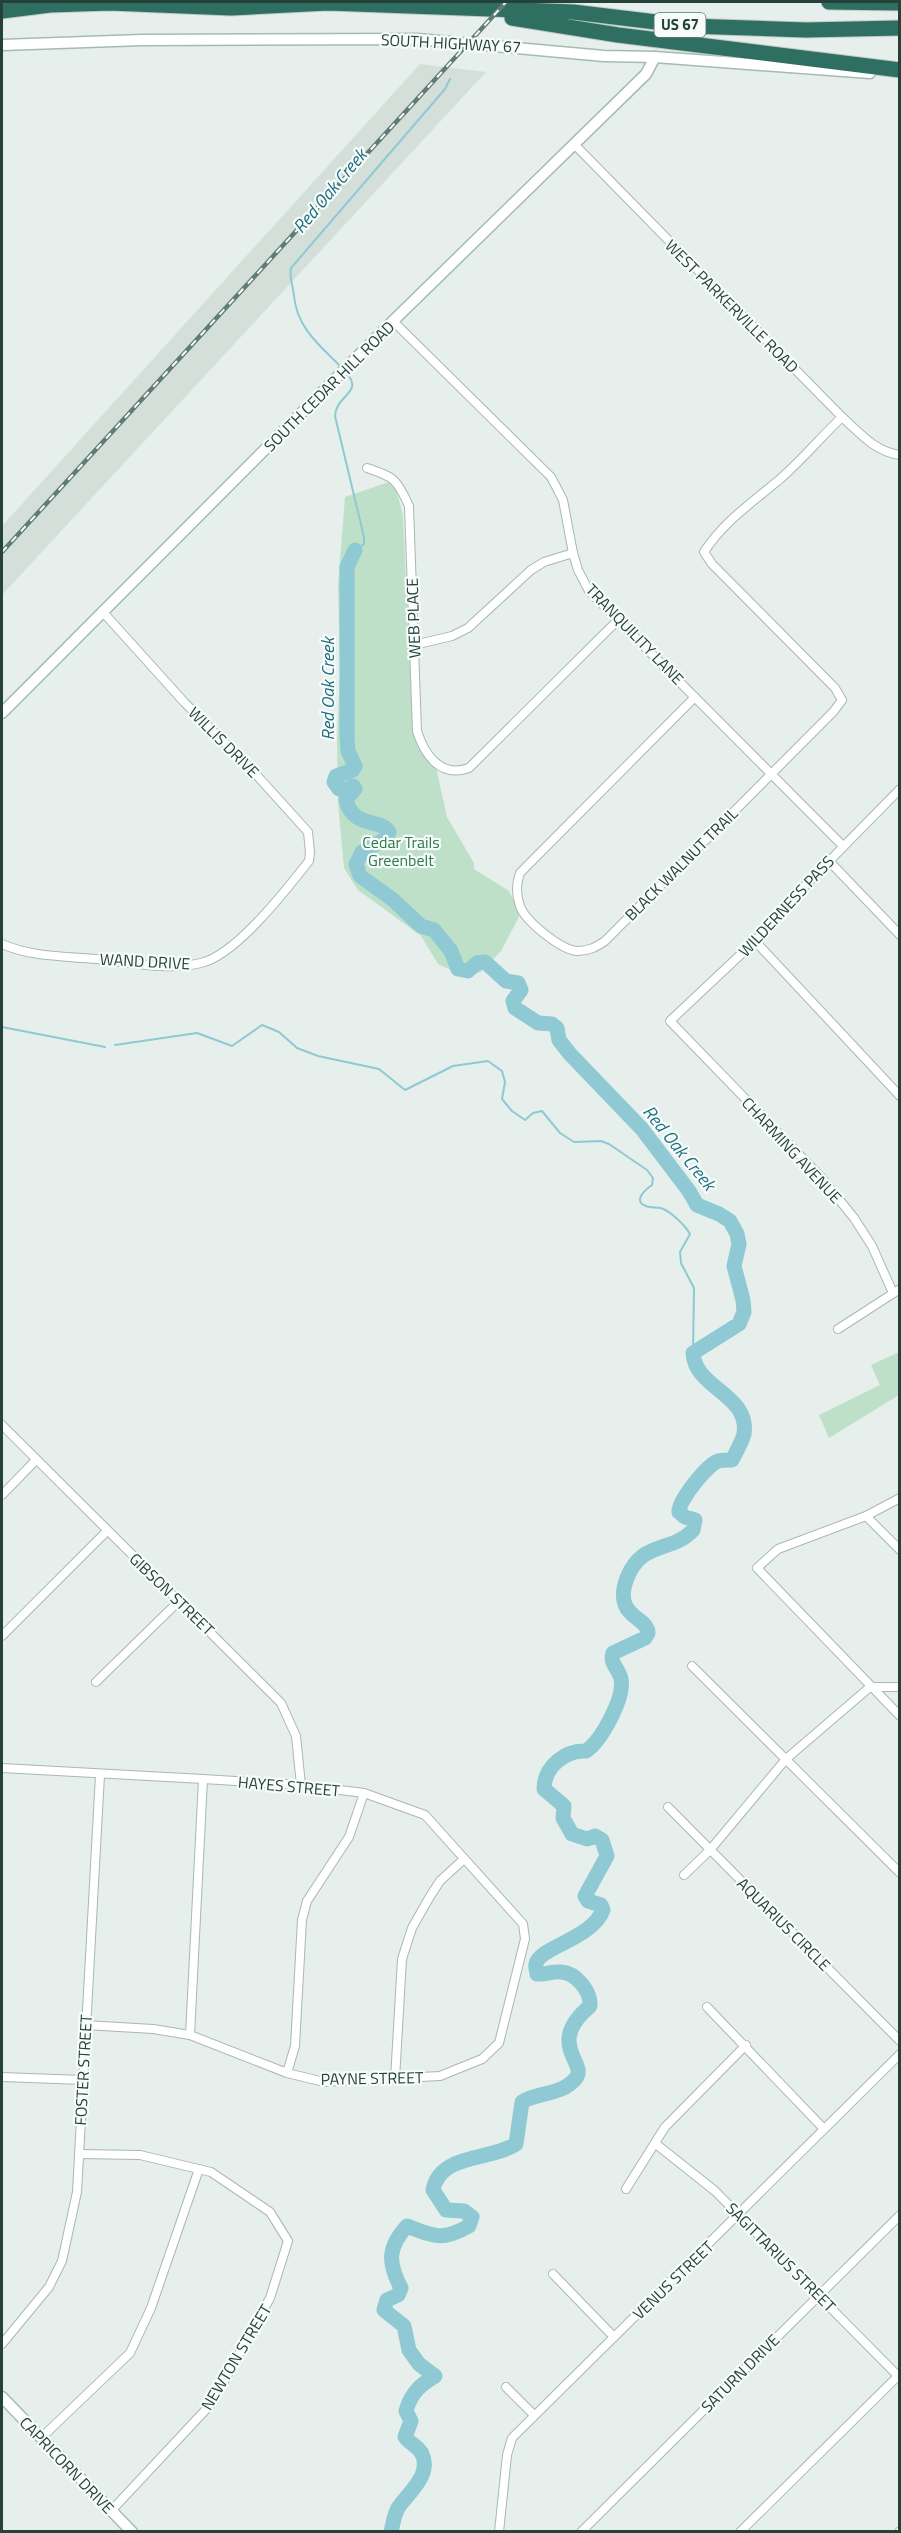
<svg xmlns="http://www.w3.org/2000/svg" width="901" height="2533" viewBox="0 0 901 2533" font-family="'Titillium Web',sans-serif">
  <rect width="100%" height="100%" fill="#e6efeb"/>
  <path fill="#d4dfda" d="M 420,64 L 486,72 L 2,595 L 2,526 Z"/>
  <g fill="#bfe0c8">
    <path d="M 389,482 L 397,492 L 403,516 L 413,733 L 420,749 L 436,767 L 447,817 L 474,863 L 474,869 L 509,891 L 520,915 L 501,951 L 481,972 L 463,976 L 438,964 L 421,936 L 358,890 L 344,868 L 338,803 L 337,741 L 340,672 L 338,585 L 345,497 Z"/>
    <path d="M 899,1352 L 899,1395 L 829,1438 L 819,1415 L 880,1385 L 871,1365 Z"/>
  </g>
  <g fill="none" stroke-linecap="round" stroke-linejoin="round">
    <g stroke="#8ec9d4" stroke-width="2">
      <path d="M 339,365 C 318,344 297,327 294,296 C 293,285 289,278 291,268 L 445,89 L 450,79"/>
      <path d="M 349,376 C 361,393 336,396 335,416 L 364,537 L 364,544 L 355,550"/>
      <path d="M 2,1027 L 105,1047"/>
      <path d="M 115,1045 L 197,1033 L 232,1046 L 262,1025 L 279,1032 L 297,1048 L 318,1056 L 379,1069 L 405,1090 L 453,1066 L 488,1061 L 502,1071 L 505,1082 L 502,1099 L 512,1111 L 525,1120 L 533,1113 L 542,1111 L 560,1133 L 574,1142 L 601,1141 L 609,1144 L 647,1170 L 653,1178 L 652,1185 C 646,1189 632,1201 646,1206 C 650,1208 656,1207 661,1208 C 670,1211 685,1225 690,1234 L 680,1252 L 681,1263 L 694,1288 L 693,1353"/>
    </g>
    <path stroke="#8ec9d4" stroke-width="15" d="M 355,550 L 347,567 L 347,736 L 348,751 L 355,766 L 353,770 L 336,776 L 334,782 L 339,789 L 346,790 L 353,786 L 355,789 L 346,799 C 352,829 381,818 389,832 L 387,838 L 362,852 L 356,864 L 360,876 L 392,899 L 421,926 L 434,930 L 451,951 L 458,969 L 468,971 L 477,963 L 485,962 L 506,981 L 518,983 L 521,990 L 513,1001 L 515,1008 L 538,1023 L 552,1024 L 557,1028 L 559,1040 L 570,1054 L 642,1129 L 689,1191 L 697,1205 L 719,1214 L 730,1221 L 737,1234 L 739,1244 L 734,1266 L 743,1300 L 744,1312 L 739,1324 L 693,1353 C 695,1389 750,1394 744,1434 C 742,1442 736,1452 732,1460 C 728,1460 722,1460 718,1461 C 707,1465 678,1501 679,1512 L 685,1517 L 695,1520 L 693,1530 C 672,1553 642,1540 627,1578 C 612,1618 648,1616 648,1633 L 645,1638 L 613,1653 C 609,1663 619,1669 621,1679 C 625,1698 601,1741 586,1751 C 565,1750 544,1767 544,1789 L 564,1806 L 563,1818 L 572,1834 L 587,1839 L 595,1836 L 602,1840 L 607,1856 L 585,1896 L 588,1901 L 601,1905 L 603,1910 C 592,1939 539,1947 536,1964 C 535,1968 537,1971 537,1974 C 546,1975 553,1971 561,1972 C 577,1973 591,1992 590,2006 C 545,2044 588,2063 576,2078 C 562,2096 536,2092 522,2102 L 516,2144 C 490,2161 440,2153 433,2190 L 446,2210 L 464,2211 L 472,2217 L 469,2226 C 442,2241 436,2237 407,2226 C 387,2248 388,2263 401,2288 L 398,2295 L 387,2300 L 384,2310 L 404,2326 L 409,2350 L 419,2364 L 435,2376 C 420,2385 411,2393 406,2411 L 411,2421 L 405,2437 C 410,2444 418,2446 422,2454 C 432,2475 408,2493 398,2508 C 394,2515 393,2524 391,2532"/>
    <g stroke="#a8b8b2" stroke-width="10">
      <g id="street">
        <path d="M 574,144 L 842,417 C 860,433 875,452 900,455"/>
        <path d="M 393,321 L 551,477 L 563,500 L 573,553 L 578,570 L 589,591 L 843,846"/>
        <path d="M 367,468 C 394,477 397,479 409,506 L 417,731 C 425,756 441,778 469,768 L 618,620"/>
        <path d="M 414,645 L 452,636 L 468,628 L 531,570 L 544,562 L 573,553"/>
        <path d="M 695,697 L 520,873 C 516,884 516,895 520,906 C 525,921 562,951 578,951 C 589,951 596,947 605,941 L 834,711 L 842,700 L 835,688 L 712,564 L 704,552 C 723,522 753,502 780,479 C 802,460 821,437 842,417"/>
        <path d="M 829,861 L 900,935"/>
        <path d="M 755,941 L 900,1096"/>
        <path d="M 2,944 C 31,957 64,956 96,959 C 129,962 168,971 201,963 C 236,955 286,890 309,861 L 310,853 L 308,832 L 252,770 L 184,702 L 102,611"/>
        <path d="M 893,1293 L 872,1246 L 854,1218 L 821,1177 L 670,1021 L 755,941 L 790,901 L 900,789"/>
        <path d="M 838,1329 L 900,1289"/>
        <path d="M 2,1425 L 281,1703 L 296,1736 L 301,1785"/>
        <path d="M 2,1495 L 36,1460"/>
        <path d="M 900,1498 L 866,1516 L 778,1549 L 757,1568 L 900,1716"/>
        <path d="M 866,1516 L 900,1550"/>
        <path d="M 2,1636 L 107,1531"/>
        <path d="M 692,1666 L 900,1873"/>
        <path d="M 96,1682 L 180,1600"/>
        <path d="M 2,1768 L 203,1779 L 301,1785 L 364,1793 L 425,1815 L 523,1924 L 525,1939 L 499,2043 L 482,2059 L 440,2076 L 324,2082 L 287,2073 L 190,2035 L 153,2029 L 85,2025"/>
        <path d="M 668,1807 L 900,2041"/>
        <path d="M 684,1875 L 710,1850 L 786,1759 L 870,1687 L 900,1687"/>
        <path d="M 707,2007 L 824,2129"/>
        <path d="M 190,2035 L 203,1779"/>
        <path d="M 287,2073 L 295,2046 L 302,1920 L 307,1901 L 349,1837 L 364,1793"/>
        <path d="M 2,2077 L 83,2080"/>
        <path d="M 395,2079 L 402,1959 L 412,1928 L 429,1898 L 440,1881 L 464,1859"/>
        <path d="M 656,2144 L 715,2191 L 900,2378"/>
        <path d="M 79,2154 L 140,2155 L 211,2172 L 270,2212 L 288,2241 L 270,2298 L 212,2403 L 111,2511"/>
        <path d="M 626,2189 L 665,2127 L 746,2045"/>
        <path d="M 553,2274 L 614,2337"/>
        <path d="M 2,2344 L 49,2287 L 62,2261 L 77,2192 L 100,1775"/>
        <path d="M 506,2387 L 534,2415"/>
        <path d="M 41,2438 L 130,2353 L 151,2308 L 199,2169"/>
        <path d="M 499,2532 L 507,2455 L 512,2438 L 900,2054"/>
        <path d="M 581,2532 L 900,2215"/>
        <path d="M 740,2532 L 900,2374"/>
        <path d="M 899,2532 L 900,2531"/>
      </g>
    </g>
    <g stroke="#a4bbb3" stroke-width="13">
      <g id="secondary">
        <path d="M 2,45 L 142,40 L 417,39 L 604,56 L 655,57 L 870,73"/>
        <path d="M 2,713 L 393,321 L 646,74 L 655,57"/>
        <path d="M 2,2397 L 132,2532"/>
      </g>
    </g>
    <g stroke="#c2cac8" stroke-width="17">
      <g id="highway">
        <path d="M 829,2 L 900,3"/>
        <path d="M 2,11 L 50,5 L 110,3 L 231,8 L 328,3 L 573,12 L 689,26 L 806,30 L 900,28"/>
        <path d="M 512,18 L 618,35 L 900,70"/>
      </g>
    </g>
    <use href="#street" stroke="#fff" stroke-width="8"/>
    <use href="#secondary" stroke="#fff" stroke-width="10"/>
    <use href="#highway" stroke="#2f6f62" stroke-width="15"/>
    <g stroke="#5f7d75" stroke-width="4.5">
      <path id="rail" d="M 2,552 L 506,2"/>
    </g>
    <use href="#rail" stroke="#f7fbf9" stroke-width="2" stroke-dasharray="7" stroke-linecap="butt"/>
  </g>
  <g text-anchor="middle" stroke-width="4.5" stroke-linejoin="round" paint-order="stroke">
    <rect fill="#f7fbf9" stroke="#637a73" stroke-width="1.5" x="654.5" y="13" width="51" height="24" rx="4.5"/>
    <g font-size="15" font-weight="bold" fill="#24423a">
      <text x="680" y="30">US 67</text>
    </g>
    <g font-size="16" fill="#24423a" stroke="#f7fbf9">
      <text transform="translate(451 43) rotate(3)" y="6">SOUTH HIGHWAY 67</text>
      <text transform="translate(732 306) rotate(45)" y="6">WEST PARKERVILLE ROAD</text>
      <text transform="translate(329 386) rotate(-45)" y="6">SOUTH CEDAR HILL ROAD</text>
      <text transform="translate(413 618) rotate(-92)" y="6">WEB PLACE</text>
      <text transform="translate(635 634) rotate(46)" y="6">TRANQUILITY LANE</text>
      <text transform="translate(224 742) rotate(45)" y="6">WILLIS DRIVE</text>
      <text transform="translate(681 864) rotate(-45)" y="6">BLACK WALNUT TRAIL</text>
      <text transform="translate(786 906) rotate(-47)" y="6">WILDERNESS PASS</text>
      <text transform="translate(145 961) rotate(3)" y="6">WAND DRIVE</text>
      <text transform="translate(792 1150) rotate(47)" y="6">CHARMING AVENUE</text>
      <text transform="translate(172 1594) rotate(44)" y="6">GIBSON STREET</text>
      <text transform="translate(289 1786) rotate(5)" y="6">HAYES STREET</text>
      <text transform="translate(784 1924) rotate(45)" y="6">AQUARIUS CIRCLE</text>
      <text transform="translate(83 2070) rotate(-87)" y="6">FOSTER STREET</text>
      <text transform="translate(372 2078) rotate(-1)" y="6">PAYNE STREET</text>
      <text transform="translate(781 2257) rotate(45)" y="6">SAGITTARIUS STREET</text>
      <text transform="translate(673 2280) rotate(-44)" y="6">VENUS STREET</text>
      <text transform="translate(236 2357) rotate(-59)" y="6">NEWTON STREET</text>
      <text transform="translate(740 2373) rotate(-45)" y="6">SATURN DRIVE</text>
      <text transform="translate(67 2465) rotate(46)" y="6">CAPRICORN DRIVE</text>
    </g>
    <g font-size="16" fill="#2d7a4b" stroke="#f7fbf9">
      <text x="401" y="848">Cedar Trails<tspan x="401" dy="18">Greenbelt</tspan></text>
    </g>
    <g font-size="18" font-style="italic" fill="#1c6f80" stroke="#f7fbf9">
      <text transform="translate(330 191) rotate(-50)" y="6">Red Oak Creek</text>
      <text transform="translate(328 689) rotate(-90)" y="6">Red Oak Creek</text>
      <text transform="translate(679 1148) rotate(51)" y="6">Red Oak Creek</text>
    </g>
  </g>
  <rect width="901" height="2533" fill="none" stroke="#24423a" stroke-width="6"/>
</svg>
